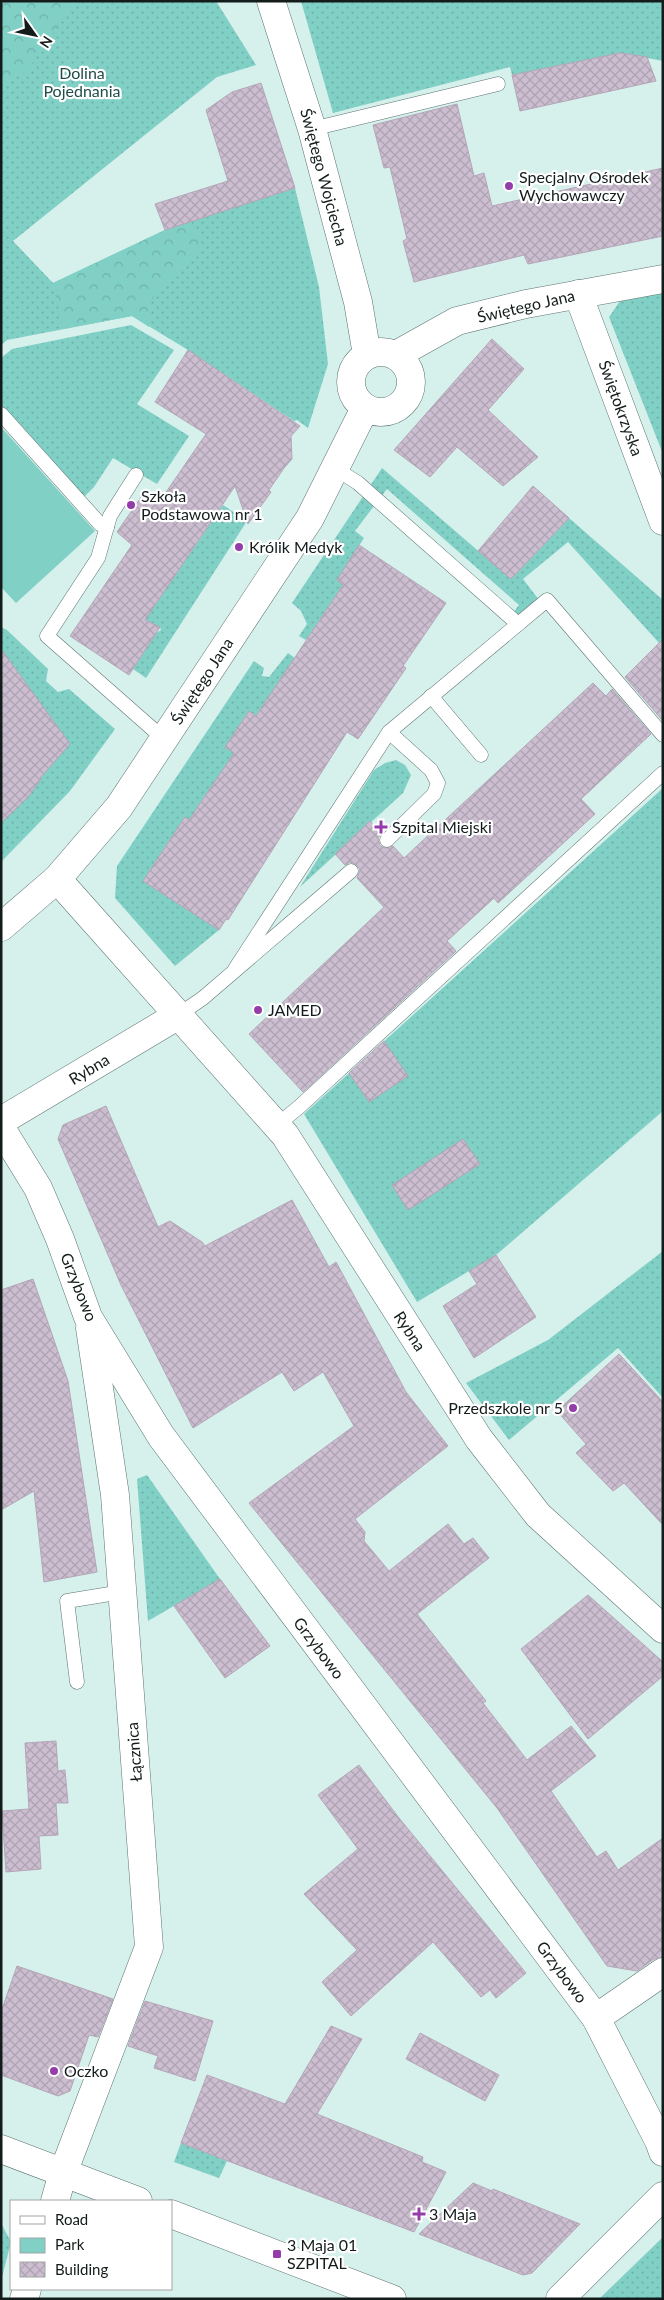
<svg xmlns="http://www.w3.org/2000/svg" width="664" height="2300" viewBox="0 0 664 2300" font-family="Lato,sans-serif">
  <defs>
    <pattern id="green-dots" width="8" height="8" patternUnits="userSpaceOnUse" patternTransform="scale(1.25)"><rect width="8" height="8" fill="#80d0c6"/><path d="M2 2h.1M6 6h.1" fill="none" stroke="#6eb2aa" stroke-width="1.8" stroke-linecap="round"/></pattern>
    <pattern id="forest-crowns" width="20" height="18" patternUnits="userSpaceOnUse" patternTransform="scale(1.25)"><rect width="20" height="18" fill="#80d0c6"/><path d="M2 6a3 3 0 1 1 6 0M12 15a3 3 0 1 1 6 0" fill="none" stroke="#6eb2aa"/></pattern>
    <pattern id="building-cross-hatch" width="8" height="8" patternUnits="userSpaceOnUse" patternTransform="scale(1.25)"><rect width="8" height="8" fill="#ccbed0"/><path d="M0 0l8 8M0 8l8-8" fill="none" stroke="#aea3b2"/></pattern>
  </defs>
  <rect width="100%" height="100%" fill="#d6f0ec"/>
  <g fill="url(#green-dots)">
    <path d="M 1,1 L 216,1 L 256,65 L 217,77 L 13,241 L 53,283 L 165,230 L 295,188 L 319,287 L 328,364 L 308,428 L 297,420 L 294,421 L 188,350 L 132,316 L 7,340 L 1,345 Z"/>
    <path d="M 301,1 L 663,1 L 663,61 L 620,53 L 512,75 L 510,67 L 333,113 Z"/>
    <path d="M 663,293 L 663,454 L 609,317 L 620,301 Z"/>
    <path d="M 131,325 L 174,350 L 137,404 L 189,436 L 157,484 L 113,458 L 94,487 L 80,501 L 1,414 L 1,358 L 12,349 Z"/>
    <path d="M 382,468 L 511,579 L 569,518 L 663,600 L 663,638 L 659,643 L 568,542 L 523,579 L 539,600 L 517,619 L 512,614 L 519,605 L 387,489 L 355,531 L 364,538 L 337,580 L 343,585 L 306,640 L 299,636 L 307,624 L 301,611 L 292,603 Z"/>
    <path d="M 223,505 L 247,521 L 146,678 L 133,669 L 156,633 L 161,630 L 160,627 L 155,627 L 145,619 Z"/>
    <path d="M 1,627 L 7,630 L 48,669 L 46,681 L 58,692 L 69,689 L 115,729 L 70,791 L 1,862 Z"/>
    <path d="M 288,653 L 295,658 L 256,716 L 249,711 L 226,747 L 234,753 L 189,820 L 184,818 L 143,881 L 219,930 L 175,966 L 115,898 L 117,866 L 254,661 L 264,668 L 262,676 L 269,677 Z"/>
    <path d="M 396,760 L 405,765 L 411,775 L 403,793 L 300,887 L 374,770 L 385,763 Z"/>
    <path d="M 663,788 L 663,1111 L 496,1255 L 417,1302 L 304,1114 Z"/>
    <path d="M 663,1251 L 663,1398 L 618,1348 L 509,1440 L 466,1383 L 548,1340 Z"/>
    <path d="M 147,1475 L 220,1579 L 148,1621 L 137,1479 Z"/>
    <path d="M 181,2143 L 227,2161 L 219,2178 L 174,2162 Z"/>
    <path d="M 1,2223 L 11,2242 L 1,2281 Z"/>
    <path d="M 662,2238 L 663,2299 L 599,2299 Z"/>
  </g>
  <g fill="url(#forest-crowns)">
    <path d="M 1,1 L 79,1 L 72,5 L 27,71 L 1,86 Z"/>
    <path d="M 190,220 L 200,237 L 198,254 L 158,288 L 150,304 L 149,327 L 132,316 L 63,329 L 53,283 L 165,230 Z"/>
  </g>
  <path fill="#80d0c6" d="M 1,427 L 95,531 L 16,603 L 1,587 Z"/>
  <g fill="url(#building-cross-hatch)" stroke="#b4a6b7">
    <path d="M 620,53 L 647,57 L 656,81 L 520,111 L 512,75 Z"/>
    <path d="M 261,83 L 295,188 L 165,230 L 155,204 L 228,181 L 206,110 L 232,92 Z"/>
    <path d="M 457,104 L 474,176 L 484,173 L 492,206 L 663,168 L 663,236 L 528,264 L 524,255 L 414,282 L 403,241 L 407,239 L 390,167 L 384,168 L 373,125 Z"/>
    <path d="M 492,339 L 524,369 L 488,410 L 538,457 L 503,486 L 457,447 L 430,477 L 394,450 Z"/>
    <path d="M 188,350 L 300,426 L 291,436 L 292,459 L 284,468 L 269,490 L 271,492 L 248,524 L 235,486 L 145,620 L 160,627 L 129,675 L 70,636 L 132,545 L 117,532 L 144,493 L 160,501 L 206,434 L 155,402 Z"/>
    <path d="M 533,486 L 569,518 L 511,579 L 478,551 Z"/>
    <path d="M 359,545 L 446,603 L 403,666 L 406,668 L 358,739 L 347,732 L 228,920 L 226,919 L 219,930 L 143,881 L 185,817 L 189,820 L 234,753 L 225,747 L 249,711 L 256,716 L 343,585 L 337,580 Z"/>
    <path d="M 663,639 L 663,721 L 625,677 Z"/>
    <path d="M 1,649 L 70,744 L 40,778 L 41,779 L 28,797 L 1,823 Z"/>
    <path d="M 593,683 L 606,696 L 612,689 L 651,734 L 581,799 L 595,814 L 498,903 L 494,898 L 447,941 L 456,951 L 303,1092 L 249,1034 L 384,907 L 357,878 L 360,870 L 357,865 L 350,862 L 345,865 L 335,854 L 370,821 L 381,833 L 378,838 L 380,846 L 385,848 L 393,846 L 404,858 Z"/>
    <path d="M 384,1041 L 408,1076 L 369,1102 L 349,1073 Z"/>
    <path d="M 106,1106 L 158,1227 L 170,1221 L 202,1242 L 205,1246 L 292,1200 L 329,1267 L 336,1262 L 406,1392 L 448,1446 L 355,1519 L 365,1532 L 364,1541 L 389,1571 L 448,1524 L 464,1544 L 473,1538 L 489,1558 L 417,1614 L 486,1701 L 483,1703 L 527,1760 L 571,1726 L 596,1756 L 551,1791 L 597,1857 L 606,1851 L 618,1870 L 663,1838 L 663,1957 L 654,1959 L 637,1971 L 607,1966 L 497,1808 L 249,1503 L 354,1426 L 323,1372 L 294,1391 L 282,1372 L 193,1428 L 121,1285 L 58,1139 L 63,1125 Z"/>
    <path d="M 463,1139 L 480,1164 L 408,1210 L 392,1185 Z"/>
    <path d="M 496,1255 L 536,1317 L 474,1358 L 443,1306 L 477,1284 L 469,1271 Z"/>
    <path d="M 33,1279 L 68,1381 L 97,1572 L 44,1582 L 34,1491 L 1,1510 L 1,1290 Z"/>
    <path d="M 619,1354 L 663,1402 L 663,1525 L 624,1483 L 613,1491 L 576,1453 L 586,1444 L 557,1411 Z"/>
    <path d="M 220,1579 L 270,1646 L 225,1678 L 174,1606 Z"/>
    <path d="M 588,1595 L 663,1662 L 663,1676 L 588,1739 L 521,1649 Z"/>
    <path d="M 56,1741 L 58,1771 L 65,1770 L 68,1803 L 56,1803 L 58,1835 L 39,1836 L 41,1869 L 6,1872 L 2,1811 L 29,1809 L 25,1743 Z"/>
    <path d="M 359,1765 L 399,1818 L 526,1973 L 496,1998 L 490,1990 L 481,1997 L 433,1942 L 351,2016 L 322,1982 L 357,1950 L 304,1894 L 358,1849 L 318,1795 Z"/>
    <path d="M 17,1966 L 113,1999 L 98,2037 L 89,2035 L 70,2091 L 58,2096 L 1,2075 L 1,2012 Z"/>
    <path d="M 145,2001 L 213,2021 L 195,2081 L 154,2068 L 158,2056 L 128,2046 Z"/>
    <path d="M 331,2026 L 362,2039 L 317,2114 L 423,2157 L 422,2162 L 446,2172 L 414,2232 L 181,2143 L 207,2075 L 285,2104 Z"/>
    <path d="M 420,2033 L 499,2075 L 485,2101 L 406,2059 Z"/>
    <path d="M 473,2183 L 492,2191 L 493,2189 L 580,2224 L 532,2273 L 523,2275 L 419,2234 Z"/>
  </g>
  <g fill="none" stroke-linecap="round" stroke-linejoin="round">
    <g stroke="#5d7571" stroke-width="15">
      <g id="service">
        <path d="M 312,129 L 498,84"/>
        <path d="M 1,414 L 100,524 L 107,527"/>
        <path d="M 336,469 L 358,483 L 518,624"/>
        <path d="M 136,475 L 110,516 L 98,558 L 47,636 L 164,739"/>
        <path d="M 431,696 L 481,755"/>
        <path d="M 387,840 L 434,794 L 438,783 L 431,770 L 389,732"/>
        <path d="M 235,969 L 389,732 L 547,600 L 663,735"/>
        <path d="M 177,1016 L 203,998 L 351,871"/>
        <path d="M 276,1126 L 299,1107 L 663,773"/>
        <path d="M 77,1682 L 67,1601 L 122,1592"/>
      </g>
    </g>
    <g stroke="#5d7571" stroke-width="29">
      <g id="minor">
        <path d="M 271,1 L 312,129 L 358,302 L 367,355"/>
        <path d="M 578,294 L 663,521"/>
        <circle cx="381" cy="382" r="30"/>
        <path d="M 396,355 L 457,321 L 526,304 L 663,279"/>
        <path d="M 57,879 L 285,1135 L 479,1439 L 538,1515 L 663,1629"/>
        <path d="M 1,927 L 57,879 L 119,807 L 310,518 L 365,408"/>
        <path d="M 1,1121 L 177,1016"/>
        <path d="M 1,1128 L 38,1188 L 60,1239 L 88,1317 L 161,1436 L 596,2018 L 659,2141 L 663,2152"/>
        <path d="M 596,2018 L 663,1972"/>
        <path d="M 1,2149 L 138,2201"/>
        <path d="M 55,2201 L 63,2173 L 149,1947 L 115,1495 L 90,1328"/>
        <path d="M 171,2214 L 392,2299"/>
        <path d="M 24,2299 L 27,2289"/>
        <path d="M 560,2299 L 663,2196"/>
      </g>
    </g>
    <use href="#service" stroke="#fff" stroke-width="14"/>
    <use href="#minor" stroke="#fff" stroke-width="28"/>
  </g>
  <g fill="#943daa" stroke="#fff" stroke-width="2">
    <circle cx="509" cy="186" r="5"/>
    <circle cx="131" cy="505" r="5"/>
    <circle cx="239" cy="547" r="5"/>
    <path d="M378.5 819.5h5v5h5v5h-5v5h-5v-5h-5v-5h5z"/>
    <circle cx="258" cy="1010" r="5"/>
    <circle cx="573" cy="1408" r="5"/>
    <circle cx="54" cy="2071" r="5"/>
    <path d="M416.5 2206.5h5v5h5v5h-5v5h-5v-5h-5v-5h5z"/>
    <rect x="272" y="2249" width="10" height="10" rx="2.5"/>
  </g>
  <g text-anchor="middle" stroke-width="4.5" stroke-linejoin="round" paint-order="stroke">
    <g font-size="16" fill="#1f4d47" stroke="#fff">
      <text x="82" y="79">Dolina<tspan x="82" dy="18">Pojednania</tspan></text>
    </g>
    <g font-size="16" fill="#131c1b" stroke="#fff">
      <text transform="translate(324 177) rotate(75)" y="6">Świętego Wojciecha</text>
      <text transform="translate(526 306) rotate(-13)" y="6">Świętego Jana</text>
      <text transform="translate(621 408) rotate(70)" y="6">Świętokrzyska</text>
      <text transform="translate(202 681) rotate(-57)" y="6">Świętego Jana</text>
      <text transform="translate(89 1069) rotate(-31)" y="6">Rybna</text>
      <text transform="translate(79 1287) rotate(68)" y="6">Grzybowo</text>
      <text transform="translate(410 1331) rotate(57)" y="6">Rybna</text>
      <text transform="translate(319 1648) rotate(53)" y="6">Grzybowo</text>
      <text transform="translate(134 1752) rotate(-94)" y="6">Łącznica</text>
      <text transform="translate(562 1972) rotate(53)" y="6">Grzybowo</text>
    </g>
    <g font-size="16" fill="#131c1b" stroke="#fff" text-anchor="start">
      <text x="519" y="183">Specjalny Ośrodek<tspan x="519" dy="18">Wychowawczy</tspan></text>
      <text x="141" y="502">Szkoła<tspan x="141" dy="18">Podstawowa nr 1</tspan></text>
      <text x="249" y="553">Królik Medyk</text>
      <text x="392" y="833">Szpital Miejski</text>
      <text x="268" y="1016">JAMED</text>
      <text x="563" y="1414" text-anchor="end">Przedszkole nr 5</text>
      <text x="64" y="2077">Oczko</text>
      <text x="429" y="2220">3 Maja</text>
      <text x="287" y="2251">3 Maja 01<tspan x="287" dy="18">SZPITAL</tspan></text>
    </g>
  </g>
  <rect width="664" height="2300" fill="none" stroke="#131c1b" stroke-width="5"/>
  <rect x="10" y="2200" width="162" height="90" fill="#ffffff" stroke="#a1a4a4"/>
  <rect x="20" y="2216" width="25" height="8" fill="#ffffff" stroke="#a1a4a4"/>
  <text x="55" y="2225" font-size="15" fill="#131c1b">Road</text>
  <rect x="20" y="2238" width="25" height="15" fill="#80d0c6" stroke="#a1a4a4"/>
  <text x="55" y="2250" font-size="15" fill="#131c1b">Park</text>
  <rect x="20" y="2262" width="25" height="15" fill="url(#building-cross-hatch)" stroke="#a1a4a4"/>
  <text x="55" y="2275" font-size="15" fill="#131c1b">Building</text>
  <g transform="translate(35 35) rotate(123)" stroke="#ffffff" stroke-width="4" paint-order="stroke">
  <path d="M0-4L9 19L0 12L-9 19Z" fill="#131c1b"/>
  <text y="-8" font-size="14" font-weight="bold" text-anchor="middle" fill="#131c1b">N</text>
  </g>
</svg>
